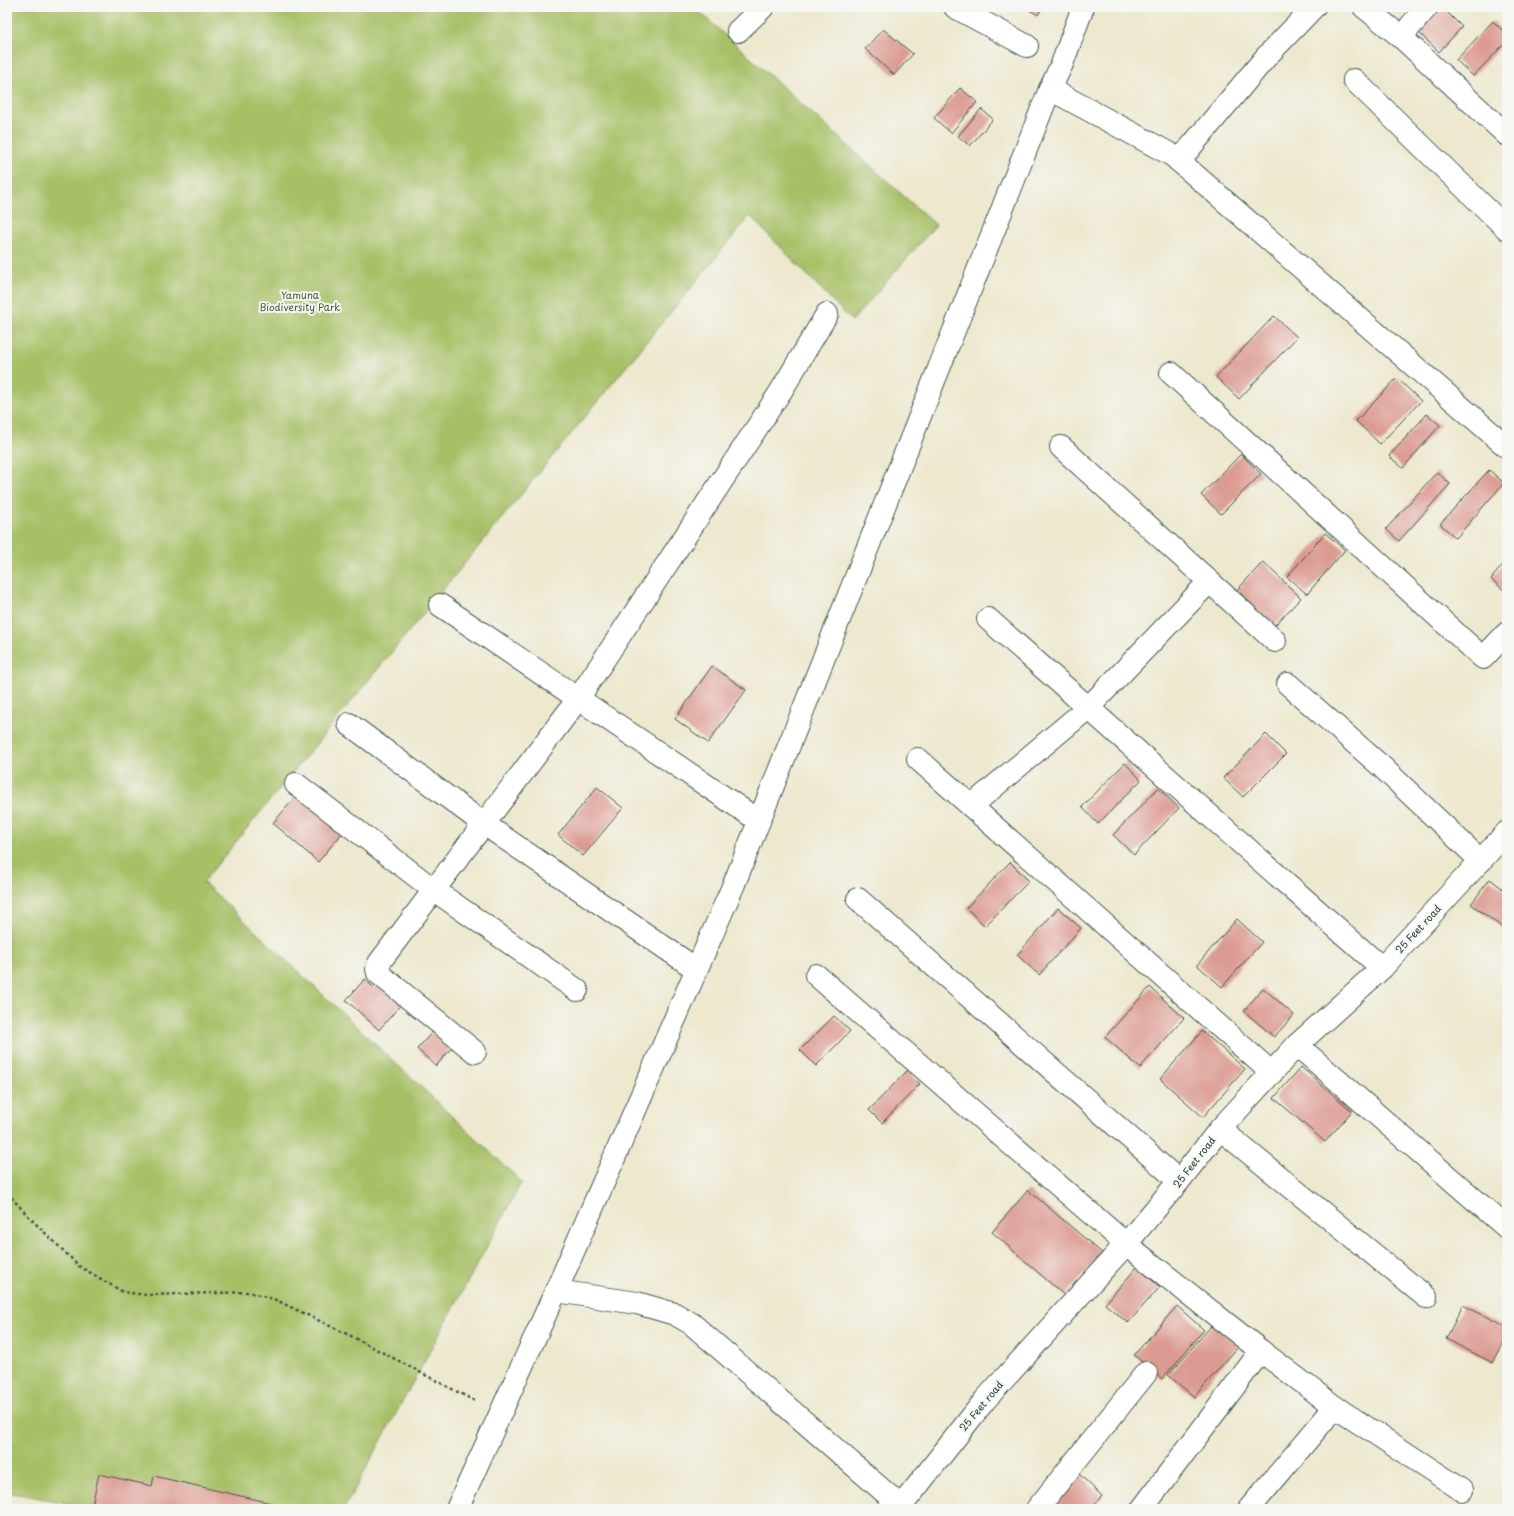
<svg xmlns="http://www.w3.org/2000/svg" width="1514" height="1516" viewBox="0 0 1514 1516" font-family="'Playpen Sans',sans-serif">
  <rect width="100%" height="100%" fill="#f6f6f2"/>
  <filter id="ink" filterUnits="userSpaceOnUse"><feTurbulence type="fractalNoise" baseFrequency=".025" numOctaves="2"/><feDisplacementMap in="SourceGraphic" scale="8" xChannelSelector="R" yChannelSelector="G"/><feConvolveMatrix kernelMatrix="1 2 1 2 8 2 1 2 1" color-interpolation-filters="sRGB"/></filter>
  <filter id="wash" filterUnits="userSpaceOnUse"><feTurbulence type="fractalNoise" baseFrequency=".012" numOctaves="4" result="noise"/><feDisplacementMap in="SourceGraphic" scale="16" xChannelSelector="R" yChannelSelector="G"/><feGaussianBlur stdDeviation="0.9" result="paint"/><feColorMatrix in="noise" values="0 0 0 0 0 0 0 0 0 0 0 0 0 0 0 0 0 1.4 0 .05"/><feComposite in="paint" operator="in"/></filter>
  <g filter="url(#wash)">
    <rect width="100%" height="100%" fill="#ede8ce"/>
    <path fill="#a7c066" stroke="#637e4d" d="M 7,7 L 694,7 L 936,225 L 852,321 L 750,216 L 203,882 L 522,1182 L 344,1509 L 99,1509 L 7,1492 Z"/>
    <g id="blocks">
      <g fill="#dc9b92">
        <path d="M 1024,7 L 1042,7 L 1038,15 Z"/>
        <path d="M 1433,7 L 1442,7 L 1462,27 L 1439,52 L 1414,28 Z"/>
        <path d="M 1493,21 L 1507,35 L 1507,41 L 1473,76 L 1456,60 Z"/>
        <path d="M 883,29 L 913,54 L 894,75 L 865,49 Z"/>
        <path d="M 960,88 L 977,102 L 951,133 L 934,118 Z"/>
        <path d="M 981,109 L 993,119 L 970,146 L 958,136 Z"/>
        <path d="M 1274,316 L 1297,337 L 1239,399 L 1216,377 Z"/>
        <path d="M 1397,378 L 1421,401 L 1380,444 L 1356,421 Z"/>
        <path d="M 1427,414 L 1440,425 L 1403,468 L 1389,456 Z"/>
        <path d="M 1241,454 L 1261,474 L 1221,514 L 1201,495 Z"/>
        <path d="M 1489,470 L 1504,483 L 1456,538 L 1440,524 Z"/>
        <path d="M 1437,472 L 1450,484 L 1399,541 L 1386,529 Z"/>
        <path d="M 1325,533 L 1345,550 L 1307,594 L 1287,577 Z"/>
        <path d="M 1507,560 L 1507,593 L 1491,579 Z"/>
        <path d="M 1263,562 L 1301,598 L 1274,626 L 1237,590 Z"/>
        <path d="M 712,666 L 746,690 L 708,743 L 675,719 Z"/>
        <path d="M 1266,734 L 1286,754 L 1243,797 L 1223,778 Z"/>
        <path d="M 1125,763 L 1141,780 L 1098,824 L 1082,807 Z"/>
        <path d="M 597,787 L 623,808 L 583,856 L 558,835 Z"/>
        <path d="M 1158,788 L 1179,808 L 1134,855 L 1113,835 Z"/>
        <path d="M 299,793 L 343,832 L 318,862 L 273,823 Z"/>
        <path d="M 1010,862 L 1029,881 L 985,926 L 966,908 Z"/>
        <path d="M 1490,879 L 1507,892 L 1507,931 L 1471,904 Z"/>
        <path d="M 1058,908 L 1081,928 L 1039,975 L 1017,955 Z"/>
        <path d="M 1237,919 L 1262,942 L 1222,987 L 1197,965 Z"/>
        <path d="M 365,979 L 373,987 L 379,981 L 403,1002 L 379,1030 L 346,1000 Z"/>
        <path d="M 1150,987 L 1184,1018 L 1140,1068 L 1105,1037 Z"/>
        <path d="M 1263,988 L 1294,1015 L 1274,1037 L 1244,1011 Z"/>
        <path d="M 834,1016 L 850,1031 L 816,1066 L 800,1050 Z"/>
        <path d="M 436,1028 L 455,1044 L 436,1066 L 417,1049 Z"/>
        <path d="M 1202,1031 L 1245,1069 L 1203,1117 L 1160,1079 Z"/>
        <path d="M 1301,1067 L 1352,1111 L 1325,1142 L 1274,1098 Z"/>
        <path d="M 907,1071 L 920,1084 L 882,1123 L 869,1110 Z"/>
        <path d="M 1028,1190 L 1102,1253 L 1065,1296 L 992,1232 Z"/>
        <path d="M 1137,1267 L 1160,1287 L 1128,1323 L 1105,1304 Z"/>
        <path d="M 1463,1305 L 1507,1327 L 1507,1336 L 1493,1363 L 1446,1339 Z"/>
        <path d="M 1177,1306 L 1204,1330 L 1162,1379 L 1134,1355 Z"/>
        <path d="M 1213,1324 L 1239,1346 L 1194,1397 L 1168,1375 Z"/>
        <path d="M 1077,1472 L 1102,1496 L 1090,1509 L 1061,1509 L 1050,1499 Z"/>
        <path d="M 99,1474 L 152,1486 L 154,1476 L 297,1509 L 91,1509 Z"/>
      </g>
    </g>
  </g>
  <g filter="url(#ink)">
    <use href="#blocks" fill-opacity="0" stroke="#3e574b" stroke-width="1"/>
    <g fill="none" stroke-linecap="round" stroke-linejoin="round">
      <g stroke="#3e574b" stroke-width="24">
        <g id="street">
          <path d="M 955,7 L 1027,46"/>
          <path d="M 1364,7 L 1401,37 L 1507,135"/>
          <path d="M 738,31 L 763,7"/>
          <path d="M 1401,37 L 1427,7"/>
          <path d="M 1354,80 L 1507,229"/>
          <path d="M 1050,89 L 1172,155 L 1507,447"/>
          <path d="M 1179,161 L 1266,57 L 1314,7"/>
          <path d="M 1171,373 L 1483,658 L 1507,633"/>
          <path d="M 1061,447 L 1275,641"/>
          <path d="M 440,605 L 759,821"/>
          <path d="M 988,619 L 1382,968"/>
          <path d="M 1288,684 L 1382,767 L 1481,861"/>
          <path d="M 349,724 L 484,824 L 696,969"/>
          <path d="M 918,759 L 1272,1073"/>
          <path d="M 296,784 L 434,890 L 577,990"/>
          <path d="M 971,806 L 1089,707 L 1209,582"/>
          <path d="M 858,899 L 1179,1181"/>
          <path d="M 816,975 L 1126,1244 L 1261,1351 L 1335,1407 L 1462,1490"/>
          <path d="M 1297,1045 L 1507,1228"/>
          <path d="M 475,1052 L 378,973 L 377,969 L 379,963 L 578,699 L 781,391 L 827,314"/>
          <path d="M 1220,1129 L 1426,1297"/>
          <path d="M 556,1291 L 637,1303 L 675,1314 L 692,1324 L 904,1509"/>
          <path d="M 1037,1509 L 1146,1373"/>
          <path d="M 1142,1509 L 1261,1351"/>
          <path d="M 1249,1509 L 1335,1407"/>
        </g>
      </g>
      <g stroke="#3e574b" stroke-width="24">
        <g id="secondary">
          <path d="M 457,1509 L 556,1291 L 734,884 L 1050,89 L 1062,64 L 1083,7"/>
          <path d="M 899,1509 L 985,1400 L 1126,1244 L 1179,1181 L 1220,1129 L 1297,1045 L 1382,968 L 1507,832"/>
        </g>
      </g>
      <path stroke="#3e574b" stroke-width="2.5" stroke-dasharray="3 3" stroke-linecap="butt" d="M 7,1193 L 33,1221 L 79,1266 L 123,1292 L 146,1295 L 249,1292 L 276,1300 L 351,1336 L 475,1401"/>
      <use href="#street" stroke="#fff" stroke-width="22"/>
      <use href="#secondary" stroke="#fff" stroke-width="22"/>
    </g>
  </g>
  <g text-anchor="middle" stroke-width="4" stroke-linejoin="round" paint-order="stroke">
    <g font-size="10" fill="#415e40" stroke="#f6f6f2">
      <text x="300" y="299">Yamuna<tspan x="300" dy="12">Biodiversity Park</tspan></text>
    </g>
    <g font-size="10" fill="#1f3d34" stroke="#f6f6f2">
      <text transform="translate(1418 929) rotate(-47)" y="4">25 Feet road</text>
      <text transform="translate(1194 1162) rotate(-52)" y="4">25 Feet road</text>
      <text transform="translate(981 1406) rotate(-50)" y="4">25 Feet road</text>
    </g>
  </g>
  <rect width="1514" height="1516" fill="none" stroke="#f6f6f2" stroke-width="24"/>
</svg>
